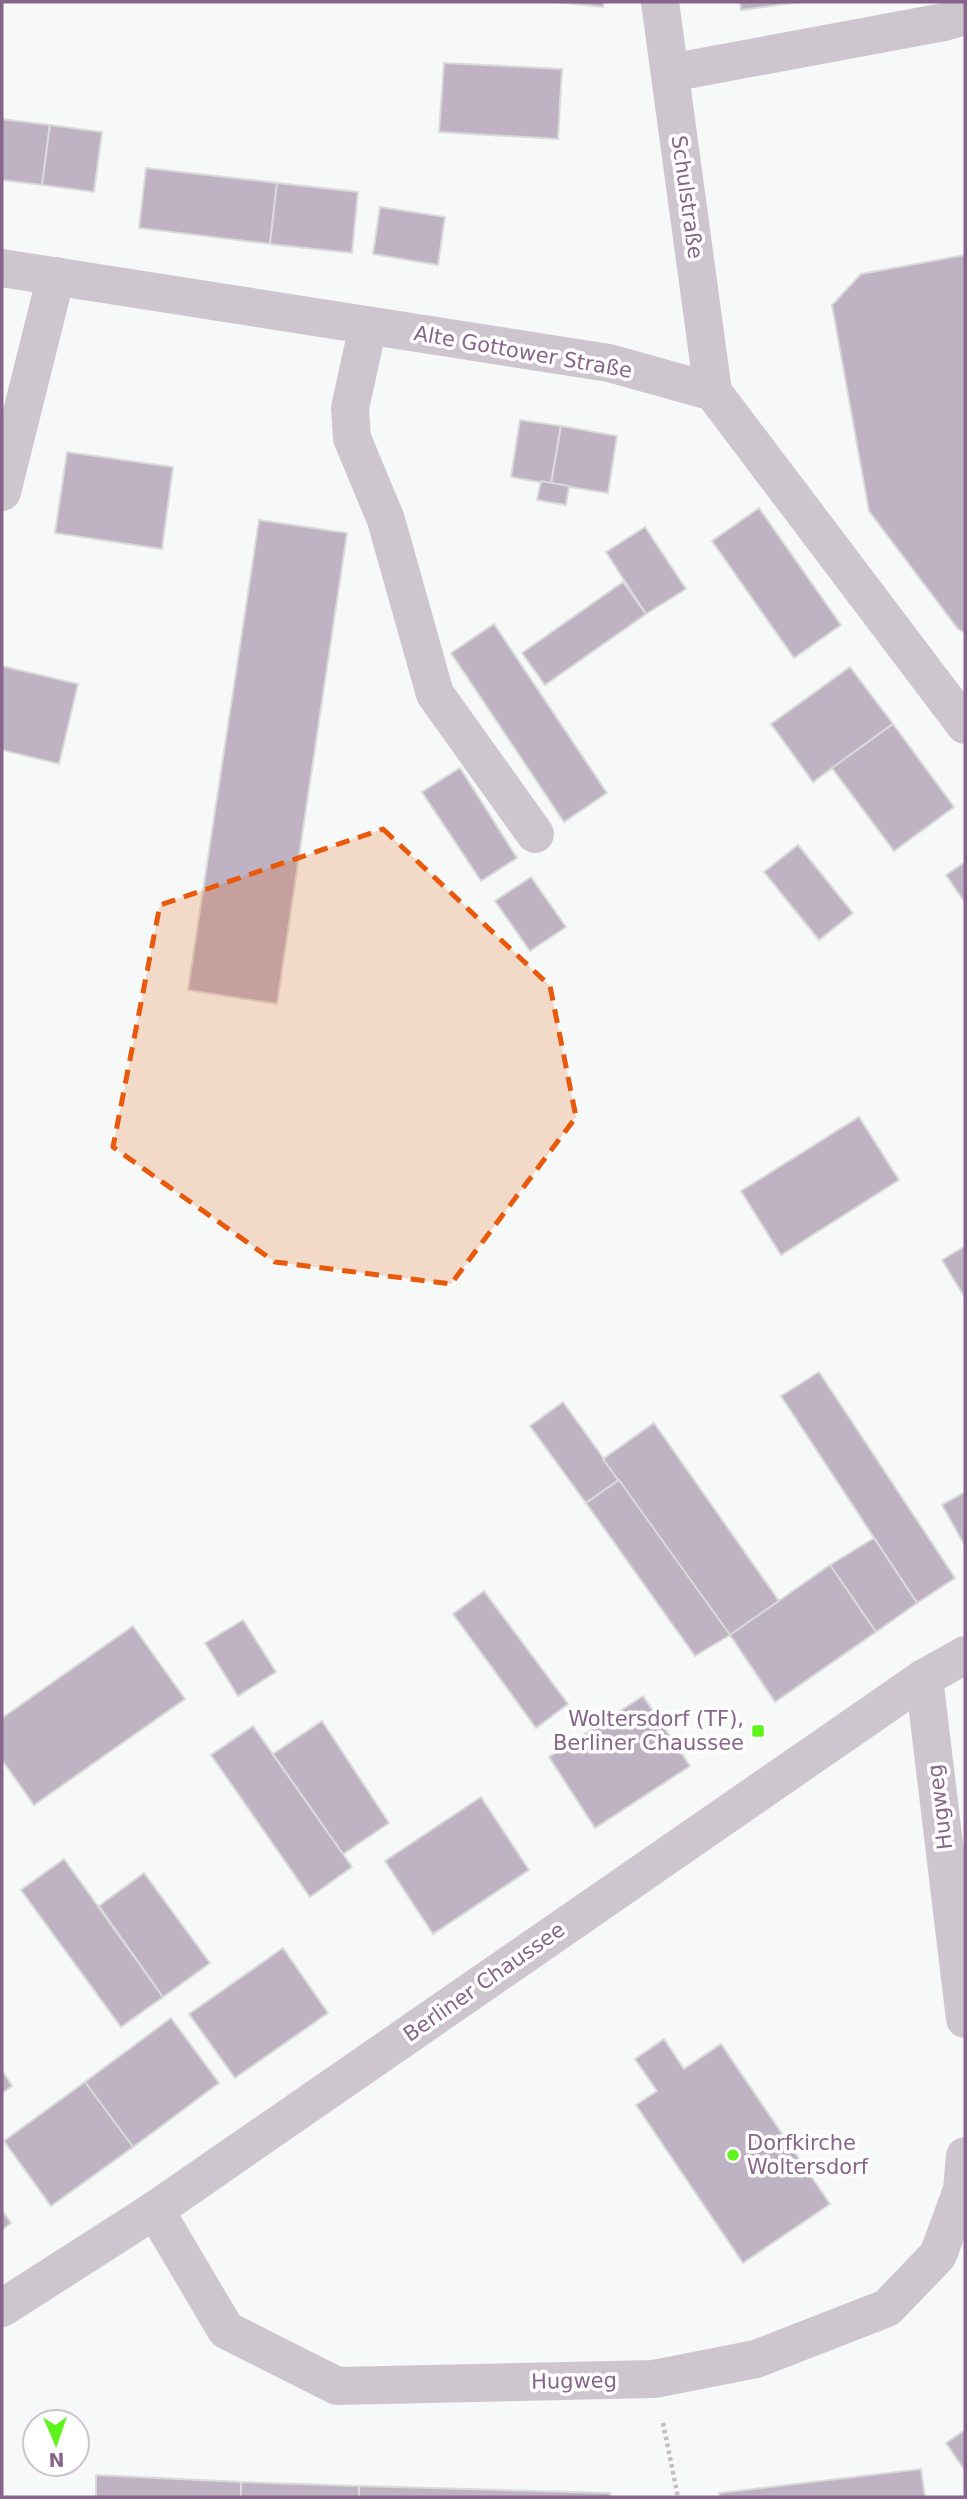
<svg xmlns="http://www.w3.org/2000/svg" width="967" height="2499" viewBox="0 0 967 2499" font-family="'DejaVu Sans',sans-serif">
  <rect width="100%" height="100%" fill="#f6f9f8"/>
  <g fill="#bfb2c2" stroke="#d8dbda" stroke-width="2">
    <path d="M 555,2 L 604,2 L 603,7 Z"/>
    <path d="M 740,2 L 800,2 L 741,10 Z"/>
    <path d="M 444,63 L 562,69 L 558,139 L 439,132 Z"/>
    <path d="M 2,119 L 50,125 L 42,185 L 2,180 Z"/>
    <path d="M 50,125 L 102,132 L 94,192 L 42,185 Z"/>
    <path d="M 146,168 L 277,183 L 270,244 L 139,228 Z"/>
    <path d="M 277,183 L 358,192 L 352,253 L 270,244 Z"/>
    <path d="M 380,207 L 445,217 L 438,265 L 373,254 Z"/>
    <path d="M 965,255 L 965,633 L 958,629 L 869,511 L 832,305 L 861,274 Z"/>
    <path d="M 520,420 L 561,426 L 551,484 L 511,477 Z"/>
    <path d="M 561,426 L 617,436 L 608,493 L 551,484 Z"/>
    <path d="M 67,452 L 173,467 L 162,549 L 55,533 Z"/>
    <path d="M 541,481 L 569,486 L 566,505 L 537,500 Z"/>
    <path d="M 759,508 L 841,625 L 794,658 L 712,541 Z"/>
    <path d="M 259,520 L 347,533 L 277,1004 L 188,990 Z"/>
    <path d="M 645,527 L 686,589 L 646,614 L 606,552 Z"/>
    <path d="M 623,582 L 646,614 L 545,685 L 522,653 Z"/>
    <path d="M 494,624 L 607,793 L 564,822 L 451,653 Z"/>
    <path d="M 2,666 L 78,684 L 59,764 L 2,750 Z"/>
    <path d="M 850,667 L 893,724 L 813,782 L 771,724 Z"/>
    <path d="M 893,724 L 954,807 L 894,851 L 832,768 Z"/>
    <path d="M 460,768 L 517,858 L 481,881 L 422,792 Z"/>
    <path d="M 798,845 L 853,913 L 819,940 L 764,872 Z"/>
    <path d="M 965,862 L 965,903 L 946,875 Z"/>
    <path d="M 531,877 L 566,927 L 530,951 L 495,901 Z"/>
    <path d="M 859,1117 L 899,1180 L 781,1255 L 741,1191 Z"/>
    <path d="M 965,1246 L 965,1298 L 942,1260 Z"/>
    <path d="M 819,1372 L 955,1578 L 917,1603 L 781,1396 Z"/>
    <path d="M 563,1402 L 619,1480 L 586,1503 L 530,1426 Z"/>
    <path d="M 654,1423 L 779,1601 L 730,1635 L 603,1459 Z"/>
    <path d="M 619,1480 L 730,1635 L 695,1656 L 586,1503 Z"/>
    <path d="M 965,1492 L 965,1546 L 942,1505 Z"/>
    <path d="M 874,1538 L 917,1603 L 876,1632 L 830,1565 Z"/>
    <path d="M 830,1565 L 876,1632 L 775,1702 L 730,1635 Z"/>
    <path d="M 484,1591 L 568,1704 L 536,1728 L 453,1614 Z"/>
    <path d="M 243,1620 L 276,1672 L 238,1696 L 205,1643 Z"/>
    <path d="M 133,1626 L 185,1699 L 34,1805 L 2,1760 L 2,1718 Z"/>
    <path d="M 643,1696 L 690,1766 L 595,1828 L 549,1757 Z"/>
    <path d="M 322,1721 L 389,1823 L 343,1854 L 273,1754 Z"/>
    <path d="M 253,1726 L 352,1867 L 310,1897 L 211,1755 Z"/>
    <path d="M 481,1797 L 529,1870 L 433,1934 L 385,1861 Z"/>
    <path d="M 64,1859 L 163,1997 L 121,2027 L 21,1890 Z"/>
    <path d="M 144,1873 L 210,1963 L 163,1997 L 99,1906 Z"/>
    <path d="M 283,1948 L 328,2013 L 235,2078 L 189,2014 Z"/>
    <path d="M 171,2018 L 219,2083 L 133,2147 L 85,2082 Z"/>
    <path d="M 664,2039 L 684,2069 L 721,2044 L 830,2204 L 743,2263 L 636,2105 L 657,2091 L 635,2059 Z"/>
    <path d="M 2,2070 L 12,2086 L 2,2093 Z"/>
    <path d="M 85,2082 L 133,2147 L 51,2206 L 4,2141 Z"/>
    <path d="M 2,2210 L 11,2223 L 2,2230 Z"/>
    <path d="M 965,2430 L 965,2471 L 946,2443 Z"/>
    <path d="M 921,2469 L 925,2497 L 720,2497 L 719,2493 Z"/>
    <path d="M 96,2475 L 241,2482 L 241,2497 L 96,2497 Z"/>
    <path d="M 241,2482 L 359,2486 L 359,2497 L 241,2497 Z"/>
    <path d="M 359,2486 L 610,2493 L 610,2497 L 359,2497 Z"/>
  </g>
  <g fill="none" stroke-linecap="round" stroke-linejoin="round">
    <path stroke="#c2bcc3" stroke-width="4.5" stroke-dasharray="3.5 3.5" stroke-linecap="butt" d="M 663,2423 L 678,2497"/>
    <g stroke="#cec6cf" stroke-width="38">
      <path d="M 660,2 L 713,392"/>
      <path d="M 670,73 L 944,22 L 965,16"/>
      <path d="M 2,268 L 609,363 L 713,392 L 965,725"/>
      <path d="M 368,326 L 350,408 L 352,438 L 386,520 L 435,694 L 535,834"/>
      <path d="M 2,492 L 56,276"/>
      <path d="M 924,1678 L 965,2019"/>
      <path d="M 155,2210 L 226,2330 L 337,2386 L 654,2379 L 756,2359 L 887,2308 L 938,2255 L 962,2190 L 965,2156"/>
      <path d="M 2,2308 L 155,2210 L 924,1678 L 965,1655"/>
    </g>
  </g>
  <path fill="#e8590c" fill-opacity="0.2" stroke="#e8590c" stroke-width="5" stroke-dasharray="14 9" stroke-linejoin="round" d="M 383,829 L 550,986 L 576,1117 L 451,1284 L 275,1262 L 113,1147 L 160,905 Z"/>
  <g fill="#5ff41c" stroke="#fff" stroke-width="2.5">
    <rect x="751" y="1724" width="14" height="14" rx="3.5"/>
    <circle cx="733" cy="2155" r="7"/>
  </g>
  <g text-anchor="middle" stroke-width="7" stroke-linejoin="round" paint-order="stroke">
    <g font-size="21" fill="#87658a" stroke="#fff">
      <text transform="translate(687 197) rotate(82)" y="7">Schulstraße</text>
      <text transform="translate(523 352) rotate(10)" y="7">Alte Gottower Straße</text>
      <text transform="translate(940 1807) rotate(-97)" y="7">Hugweg</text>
      <text transform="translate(484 1982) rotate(-35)" y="7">Berliner Chaussee</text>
      <text transform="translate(574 2381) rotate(-1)" y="7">Hugweg</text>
    </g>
    <g font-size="21" fill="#87658a" stroke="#fff" text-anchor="end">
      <text x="744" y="1726">Woltersdorf (TF),<tspan x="744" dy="24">Berliner Chaussee</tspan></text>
      <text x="747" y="2150" text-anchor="start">Dorfkirche<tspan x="747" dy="24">Woltersdorf</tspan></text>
    </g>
  </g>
  <rect width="967" height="2499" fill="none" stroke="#87658a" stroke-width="7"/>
  <g transform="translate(56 2443) rotate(178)"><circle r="33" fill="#ffffff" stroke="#cfc1d0" stroke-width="2"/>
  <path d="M0-5L12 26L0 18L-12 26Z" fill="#5ff41c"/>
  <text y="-10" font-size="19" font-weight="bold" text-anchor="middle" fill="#87658a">N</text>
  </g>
</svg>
